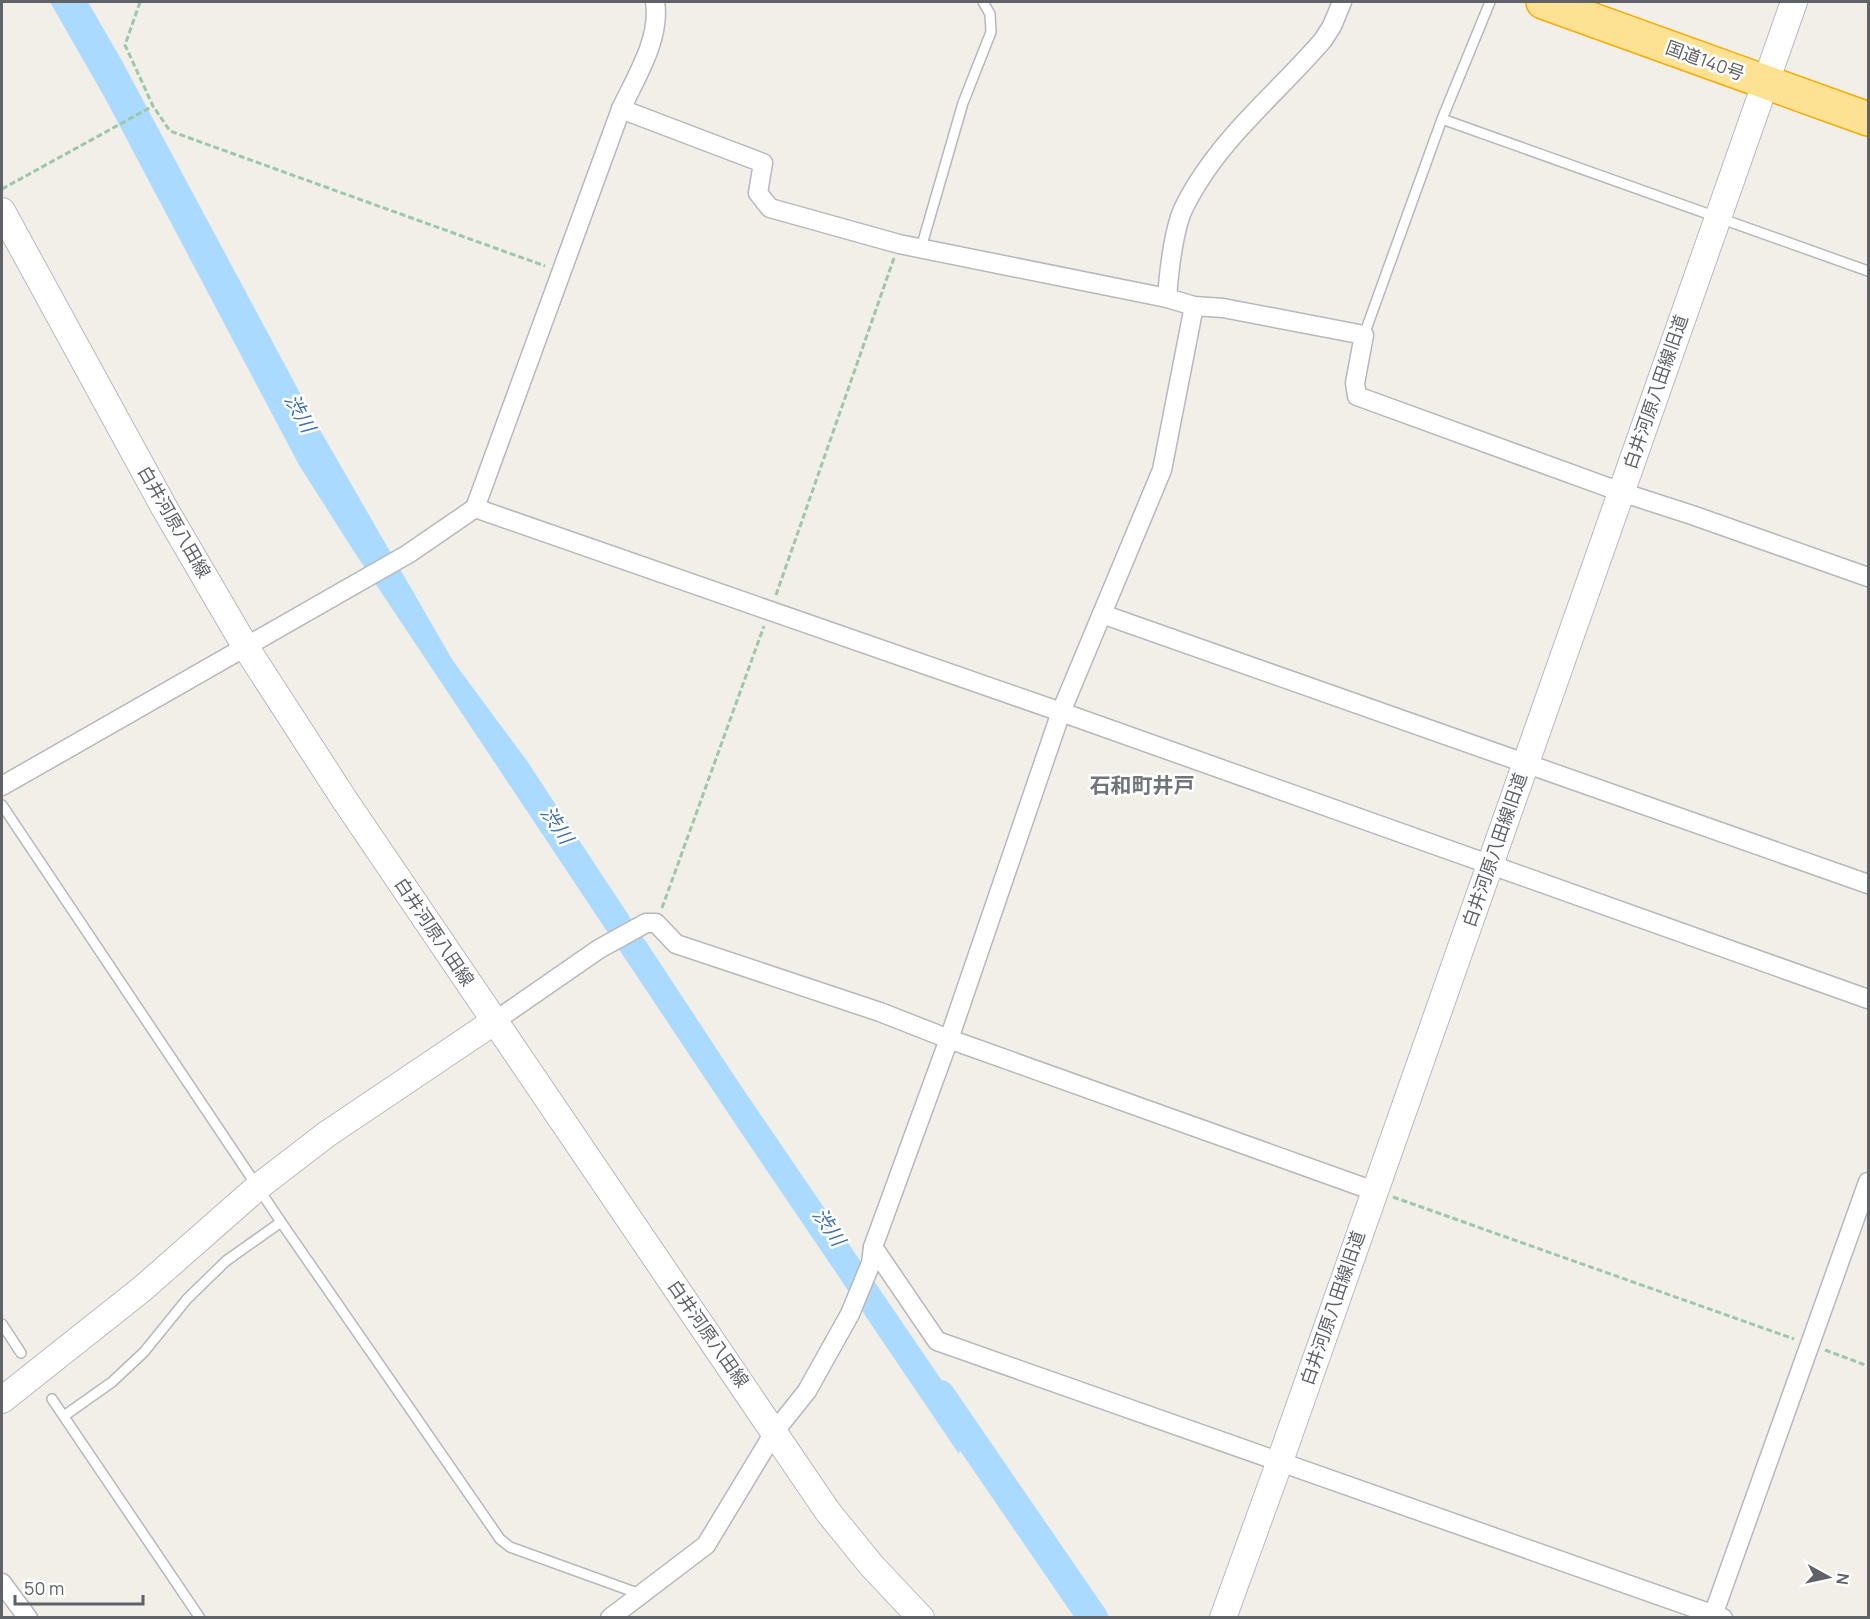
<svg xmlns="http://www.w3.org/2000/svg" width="1870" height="1619" viewBox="0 0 1870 1619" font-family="Manrope,'Noto Sans JP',sans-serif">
  <rect width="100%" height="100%" fill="#f1efe8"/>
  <path fill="#aadaff" d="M 50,2 L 88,2 L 122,61 L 316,423 L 453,661 L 527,761 L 739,1083 L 966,1416 L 959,1454 L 738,1128 L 353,550 L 299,465 L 105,98 Z"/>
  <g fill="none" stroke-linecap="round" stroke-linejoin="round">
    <path stroke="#aadaff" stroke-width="30" d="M 940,1395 L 1093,1618"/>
    <g stroke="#b5b8bc" stroke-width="12">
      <g id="lane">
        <path d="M 1442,119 L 1868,271"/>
        <path d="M 921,248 L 963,103 L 991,32 L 990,14 L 983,2"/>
        <path d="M 1364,335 L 1442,119 L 1490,2"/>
        <path d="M 2,805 L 281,1222 L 500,1539 L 510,1547 L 640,1594"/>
        <path d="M 2,1324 L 21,1353"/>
        <path d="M 52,1399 L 200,1618"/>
        <path d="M 64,1416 L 112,1382 L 144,1352 L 187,1299 L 226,1261 L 281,1222"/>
      </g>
    </g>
    <g stroke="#b5b8bc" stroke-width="21">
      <g id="street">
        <path d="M 621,109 L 763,163 L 758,193 L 770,208 L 899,244 L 1167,298 L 1194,306 L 1223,308 L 1364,335 L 1355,383 L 1357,396 L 1621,492 L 1692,515 L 1868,577"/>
        <path d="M 1167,298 C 1169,271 1172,242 1180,217 C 1184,205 1191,194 1197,184 C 1231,129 1282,88 1323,40 L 1332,26 L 1342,2"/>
        <path d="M 475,508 L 1061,712 L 1868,999"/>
        <path d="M 1102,614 L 1868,884"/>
        <path d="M 2,786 L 408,554 L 475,508 L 621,109 C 636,77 661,38 655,2"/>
        <path d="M 495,1021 L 599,949 L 646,923 L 656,923 L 676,944 L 880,1012 L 949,1039 L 1374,1191"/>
        <path d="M 873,1247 L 937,1341 L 1723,1618"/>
        <path d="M 2,1583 L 28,1618"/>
        <path d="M 610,1618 L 706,1545 L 775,1431 L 807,1391 L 850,1314 L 871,1263 L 873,1247 L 949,1039 L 1061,712 L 1162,470 L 1194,306"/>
        <path d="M 1712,1618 L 1868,1182"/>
      </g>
    </g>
    <g stroke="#b6babf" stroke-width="28">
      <g id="secondary">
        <path d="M 2,211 L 165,509 L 245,646 L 344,799 L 828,1512 L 872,1566 L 921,1618"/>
        <path d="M 2,1400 L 142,1289 L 258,1187 L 327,1134 L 495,1021"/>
        <path d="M 1223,1618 L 1280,1461 L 1794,2"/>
      </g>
    </g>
    <g stroke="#f9ab00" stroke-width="36">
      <path id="highway" d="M 1543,2 L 1868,119"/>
    </g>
    <g stroke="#9cc7a9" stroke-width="3" stroke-dasharray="6 3" stroke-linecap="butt">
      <path d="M 140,2 L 125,45 L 153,106 L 170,131 L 545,266"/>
      <path d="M 2,189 L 153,106"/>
      <path d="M 776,595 L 894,258"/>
      <path d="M 662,908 L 764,626"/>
      <path d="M 1393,1197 L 1794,1339"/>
      <path d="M 1825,1350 L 1868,1366"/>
    </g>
    <use href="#lane" stroke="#fff" stroke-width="9"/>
    <use href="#street" stroke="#fff" stroke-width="18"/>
    <use href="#secondary" stroke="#fff" stroke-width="26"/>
    <use href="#highway" stroke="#fde293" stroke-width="33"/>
  </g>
  <g text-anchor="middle" stroke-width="5" stroke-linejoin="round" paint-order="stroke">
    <g font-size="18" fill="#5f6368" stroke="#fff">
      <text transform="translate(1705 61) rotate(20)" y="6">国道140号</text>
      <text transform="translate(1656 392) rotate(-71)" y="6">白井河原八田線旧道</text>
      <text transform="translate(174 522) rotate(60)" y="6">白井河原八田線</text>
      <text transform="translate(1495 850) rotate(-71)" y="6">白井河原八田線旧道</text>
      <text transform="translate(434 932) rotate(56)" y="6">白井河原八田線</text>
      <text transform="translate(1333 1308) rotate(-71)" y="6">白井河原八田線旧道</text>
      <text transform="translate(708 1334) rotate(55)" y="6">白井河原八田線</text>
    </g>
    <g font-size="20" font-style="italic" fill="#4174aa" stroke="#fff">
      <text transform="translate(300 413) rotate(61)" y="7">渋川</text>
      <text transform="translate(557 825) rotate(56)" y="7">渋川</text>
      <text transform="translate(829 1227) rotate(56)" y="7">渋川</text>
    </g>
    <g font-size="21" font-weight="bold" fill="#70757a" stroke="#fff">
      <text x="1142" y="793">石和町井戸</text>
    </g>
  </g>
  <rect width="1870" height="1619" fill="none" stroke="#5f6368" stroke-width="6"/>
  <g transform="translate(1828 1577) rotate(98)" stroke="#ffffff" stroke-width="4.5" paint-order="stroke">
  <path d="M0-4.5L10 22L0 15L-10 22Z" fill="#5f6368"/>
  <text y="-9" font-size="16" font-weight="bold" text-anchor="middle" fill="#5f6368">N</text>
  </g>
  <path d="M15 1595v9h128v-9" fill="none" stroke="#5f6368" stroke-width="3"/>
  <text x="24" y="1595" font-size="18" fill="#5f6368" stroke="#ffffff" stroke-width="4.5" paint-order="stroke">50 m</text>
</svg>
